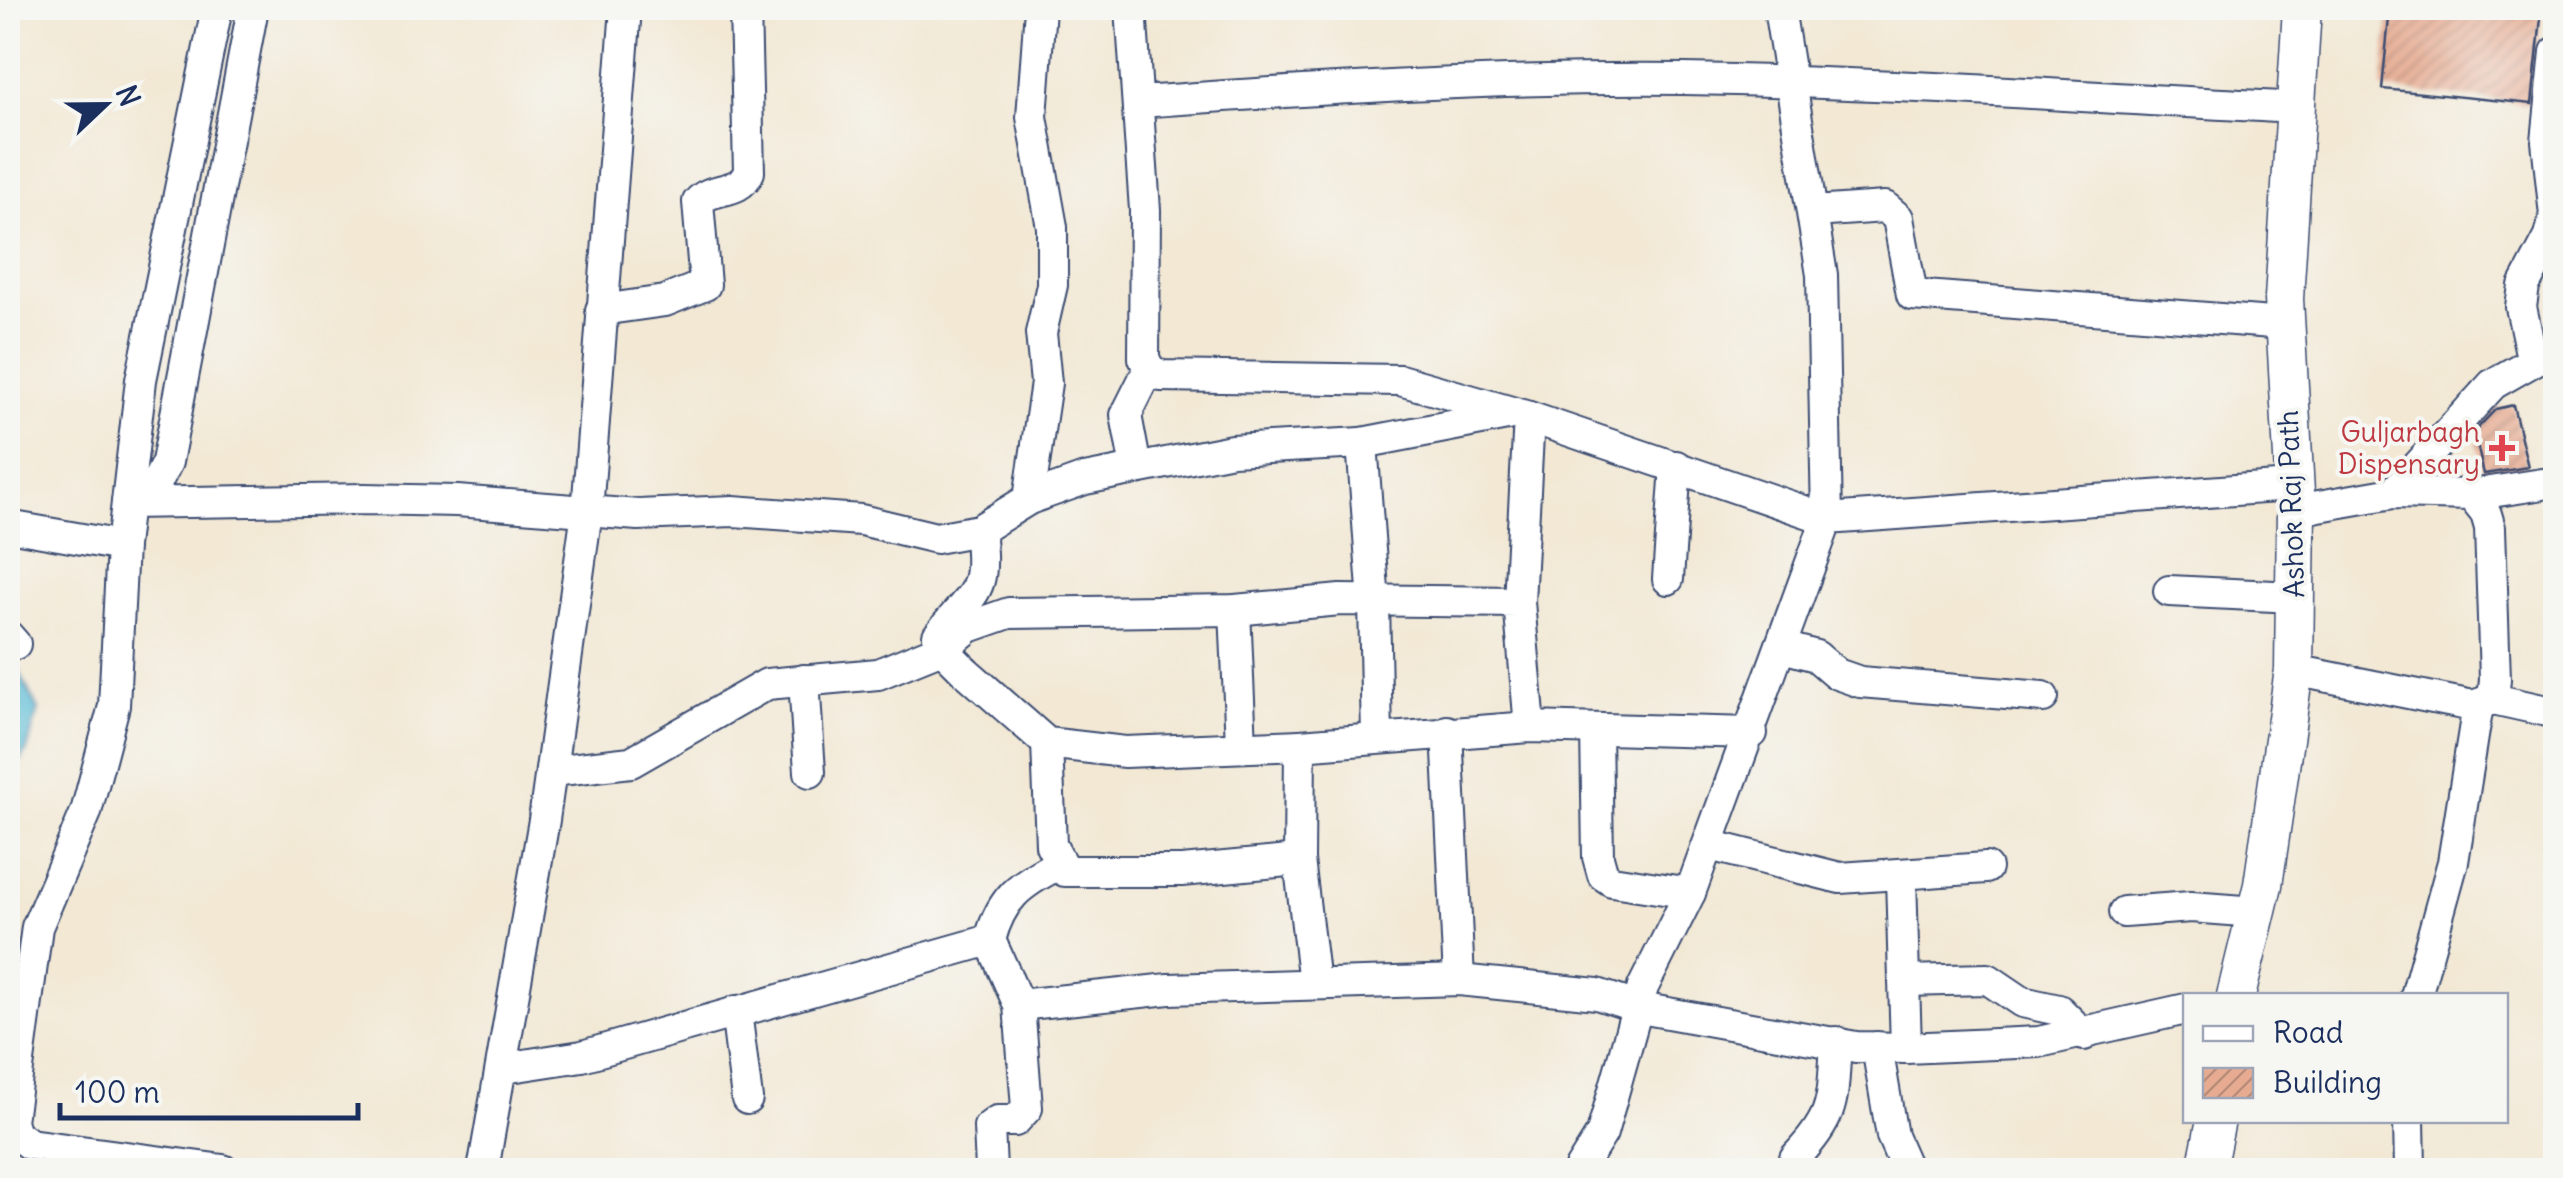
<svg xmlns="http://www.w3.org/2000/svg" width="2563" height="1178" viewBox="0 0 2563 1178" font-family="Delius,sans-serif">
  <defs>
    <pattern id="building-hatch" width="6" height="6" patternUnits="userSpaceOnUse" patternTransform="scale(2.5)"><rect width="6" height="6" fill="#e7ab91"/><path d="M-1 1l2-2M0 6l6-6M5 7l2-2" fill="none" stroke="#ba8c7a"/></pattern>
  </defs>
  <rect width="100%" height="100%" fill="#f6f6f2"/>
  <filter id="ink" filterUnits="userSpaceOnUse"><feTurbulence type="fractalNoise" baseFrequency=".01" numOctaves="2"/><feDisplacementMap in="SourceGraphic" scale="20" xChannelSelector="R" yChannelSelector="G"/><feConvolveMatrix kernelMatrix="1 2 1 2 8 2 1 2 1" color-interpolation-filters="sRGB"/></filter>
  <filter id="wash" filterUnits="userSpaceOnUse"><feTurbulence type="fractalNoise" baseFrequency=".0048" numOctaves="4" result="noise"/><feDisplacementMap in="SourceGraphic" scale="40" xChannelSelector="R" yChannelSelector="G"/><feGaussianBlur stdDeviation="2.25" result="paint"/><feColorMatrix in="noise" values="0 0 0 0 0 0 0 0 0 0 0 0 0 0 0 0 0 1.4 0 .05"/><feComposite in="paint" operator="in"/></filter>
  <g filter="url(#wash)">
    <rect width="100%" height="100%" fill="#f2e8d4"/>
    <path fill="#58bbd6" stroke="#3a759a" stroke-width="2.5" d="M 8,668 L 18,669 L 38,710 L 27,750 L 8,777 Z"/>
    <g id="blocks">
      <g fill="url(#building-hatch)">
        <path d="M 2390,8 L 2542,8 L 2532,104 L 2382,89 Z"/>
        <path d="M 2513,405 L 2528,467 L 2484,474 L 2474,432 L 2496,409 Z"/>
      </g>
    </g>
  </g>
  <g filter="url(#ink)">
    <use href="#blocks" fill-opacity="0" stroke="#3b4b70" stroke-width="2.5"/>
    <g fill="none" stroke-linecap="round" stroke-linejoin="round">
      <g stroke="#3b4b70" stroke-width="34">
        <g id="minor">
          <path d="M 217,8 L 141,380 L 122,546 L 114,706 L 86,812 L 37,927 L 11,1121 L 15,1134 L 29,1144 L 223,1170"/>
          <path d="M 1131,8 L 1145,210 L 1144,358 L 1149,369 L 1161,376 L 1400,380 L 1529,417 L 1827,519 L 2291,486"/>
          <path d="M 1138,102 C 1320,89 1502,77 1684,79 C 1889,82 2093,98 2298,108"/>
          <path d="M 1813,212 L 1885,207 L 1898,218 L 1912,295 L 2285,324"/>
          <path d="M 601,310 L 665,301 L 705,285 L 698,202 C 712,185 739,196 749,172 L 745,8"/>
          <path d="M 2532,358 L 2521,307 L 2524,286 L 2550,237 L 2555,216 L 2547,141 L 2556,52"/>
          <path d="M 1136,468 L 1126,415 L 1149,369"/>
          <path d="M 2393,493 L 2493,384 L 2556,348"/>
          <path d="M 2471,495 L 2556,482"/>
          <path d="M 1029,499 L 1046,383 L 1041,333 L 1052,285 L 1052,227 L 1032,117 L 1040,8"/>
          <path d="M 147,502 L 167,462 L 253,8"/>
          <path d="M 127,503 L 365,499 L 457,501 L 638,515 L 733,511 L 861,520 L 936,538 L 979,530 L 1029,499 L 1085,479 L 1232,450 L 1362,443"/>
          <path d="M 8,526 L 122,546"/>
          <path d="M 1668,579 L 1676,466"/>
          <path d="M 2169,591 L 2295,597"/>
          <path d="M 1519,602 L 1529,417"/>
          <path d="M 1235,610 L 1241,745"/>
          <path d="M 8,636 L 15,644"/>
          <path d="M 938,636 C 975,588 987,595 979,530"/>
          <path d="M 1783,647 L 1816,656 L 1837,674 L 1860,682 L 2043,697"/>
          <path d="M 2294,670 L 2473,706 L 2493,699 L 2495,679 L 2490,528 L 2486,514 L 2471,495 L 2393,493 L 2296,510"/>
          <path d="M 804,680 L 810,772"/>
          <path d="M 2493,699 L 2556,713"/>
          <path d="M 1530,727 L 1519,602 L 1340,600 L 1235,610 L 1009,613 L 969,627 L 947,646 L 949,655 L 965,671 L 1047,743 L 1125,752 L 1300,745 L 1530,727 L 1752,733"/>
          <path d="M 1596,729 L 1598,857 L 1603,875 L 1612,881 L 1690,893"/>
          <path d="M 1447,731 L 1459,980"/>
          <path d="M 1377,737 L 1374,603 L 1362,443 L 1507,415"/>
          <path d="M 1047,743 L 1051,845 L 1065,871 L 1182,871 L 1299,860"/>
          <path d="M 1300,745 L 1299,860 L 1314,983"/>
          <path d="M 552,771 L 631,762 L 767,684 L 878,674 L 947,646"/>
          <path d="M 1709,845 L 1840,878 L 1986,868"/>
          <path d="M 1901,877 L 1906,1048"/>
          <path d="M 2124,912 L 2191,907 L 2256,912"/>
          <path d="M 990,940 C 1001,898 1020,884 1057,865"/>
          <path d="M 1904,981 L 1988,979 L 2022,1002 L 2059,1010 L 2084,1035"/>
          <path d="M 2416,996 L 2453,862 L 2478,705"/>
          <path d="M 736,1011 L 747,1099"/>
          <path d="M 1877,1047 L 1892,1136 L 1907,1170"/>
          <path d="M 504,1068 L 582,1056 L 990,940 L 1019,1005 L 1169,989 L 1459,980 L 1597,994 L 1640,1008 L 1856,1047 L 1906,1048 L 2039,1042 L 2186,1009"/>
          <path d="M 2409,1120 L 2410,1170"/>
          <path d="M 1795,1158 C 1837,1114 1832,1100 1836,1042"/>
          <path d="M 483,1170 L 544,820 L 587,511 L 626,8"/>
          <path d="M 991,1170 L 989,1127 L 997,1121 L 1015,1121 L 1027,1108 L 1019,1005"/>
          <path d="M 1579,1170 L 1602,1133 L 1643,987 L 1690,893 L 1827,519 L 1822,275 L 1779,8"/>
        </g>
      </g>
      <g stroke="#3b4b70" stroke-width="41">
        <g id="major">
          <path d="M 2236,996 L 2263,885 L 2294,670 L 2296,510 L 2284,299 L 2302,8"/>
          <path d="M 2206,1170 L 2216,1120"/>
        </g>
      </g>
      <use href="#minor" stroke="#fff" stroke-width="30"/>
      <use href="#major" stroke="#fff" stroke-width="38"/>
    </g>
  </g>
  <path fill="#e0444e" stroke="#f6f6f2" stroke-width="4" d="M2497 433h10v10h10v10h-10v10h-10v-10h-10v-10h10z"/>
  <g text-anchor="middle" stroke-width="8" stroke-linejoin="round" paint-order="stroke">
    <g font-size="28" fill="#be3a42" stroke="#f6f6f2" text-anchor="end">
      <text x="2480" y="442">Guljarbagh<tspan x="2480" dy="32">Dispensary</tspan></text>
    </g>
    <g font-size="28" fill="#1b2f5e" stroke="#f6f6f2">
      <text transform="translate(2291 504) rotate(-92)" y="10">Ashok Raj Path</text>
    </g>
  </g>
  <rect width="2563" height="1178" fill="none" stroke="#f6f6f2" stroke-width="40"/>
  <rect x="2183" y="993" width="325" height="130" fill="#f6f6f2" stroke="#9ea6b7" stroke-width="2.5"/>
  <rect x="2203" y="1026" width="50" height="15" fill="#ffffff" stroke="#9ea6b7" stroke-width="2.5"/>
  <text x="2273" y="1043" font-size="30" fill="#1b2f5e">Road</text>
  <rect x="2203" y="1068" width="50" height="30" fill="url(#building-hatch)" stroke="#9ea6b7" stroke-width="2.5"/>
  <text x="2273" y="1093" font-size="30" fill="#1b2f5e">Building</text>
  <g transform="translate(105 105) rotate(68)" stroke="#f6f6f2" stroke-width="8" paint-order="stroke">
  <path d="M0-8L18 38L0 25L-18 38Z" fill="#1b2f5e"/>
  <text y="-15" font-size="28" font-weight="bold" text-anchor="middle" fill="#1b2f5e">N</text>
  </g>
  <path d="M60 1103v15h298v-15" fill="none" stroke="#1b2f5e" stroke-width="5"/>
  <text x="75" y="1103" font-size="30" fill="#1b2f5e" stroke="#f6f6f2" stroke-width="8" paint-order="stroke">100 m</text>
</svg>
